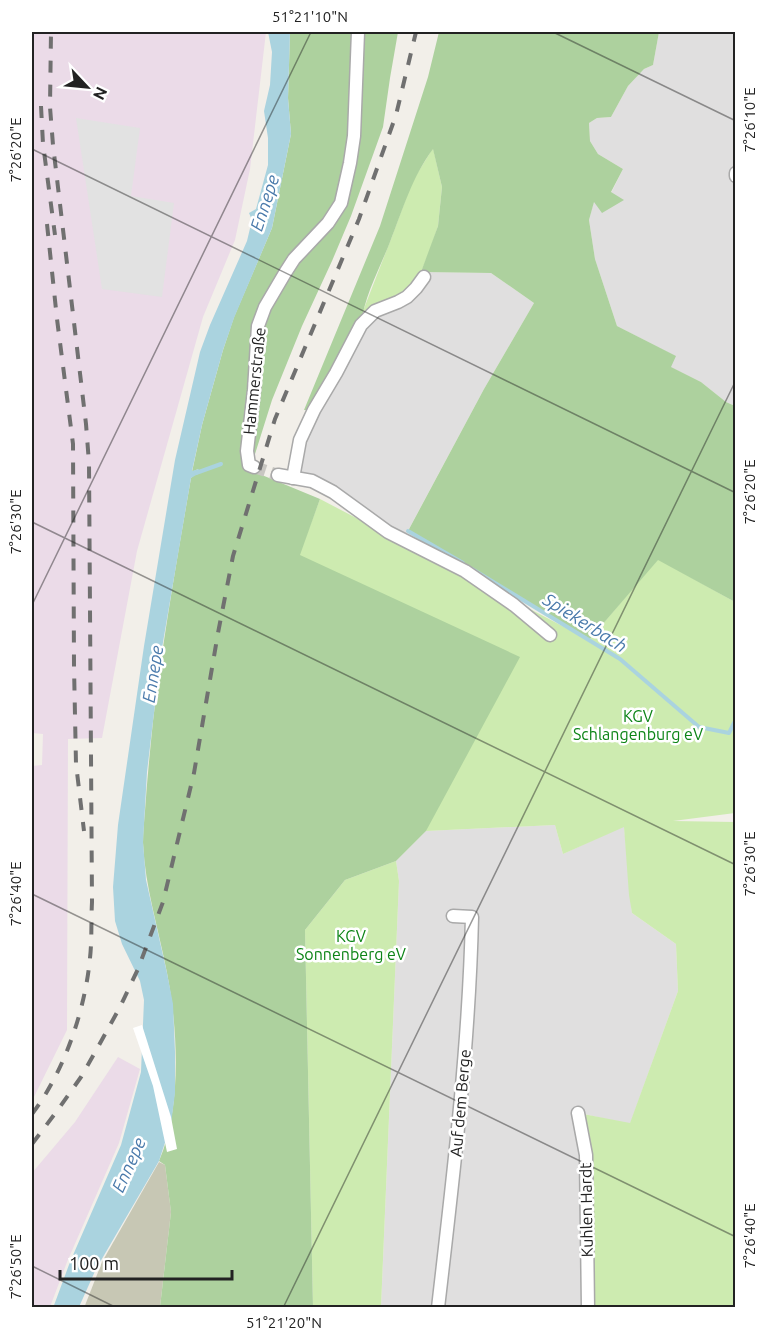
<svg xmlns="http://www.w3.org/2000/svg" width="767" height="1339" viewBox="0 0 767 1339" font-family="Ubuntu,sans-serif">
  <rect width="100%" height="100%" fill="#f2efe9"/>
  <g fill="#e0dfdf">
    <path d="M 659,32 L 735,32 L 735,406 L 726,402 L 701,382 L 670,367 L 675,356 L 617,326 L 595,259 L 589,220 L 594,201 L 611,193 L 623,169 L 598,154 L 590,141 L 589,123 L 597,118 L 611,117 L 628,86 L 644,69 L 653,65 Z"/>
    <path d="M 421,272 L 491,273 L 534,303 L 484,389 L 403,540 L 351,504 L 293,478 L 300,440 L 361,325 L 363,311 L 369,310 Z"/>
    <path d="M 555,825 L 563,854 L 624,826 L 632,913 L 676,944 L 678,991 L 630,1124 L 579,1113 L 588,1307 L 381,1308 L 399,881 L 396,861 L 426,831 Z"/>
  </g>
  <g fill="#ebdbe8">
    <path d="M 32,32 L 266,32 L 250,169 L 235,240 L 203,317 L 137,551 L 102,738 L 68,739 L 67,1030 L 32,1101 L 32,766 L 42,765 L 43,734 L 32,733 Z"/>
    <path d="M 118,1057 L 140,1069 L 119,1143 L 67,1262 L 50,1307 L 32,1307 L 32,1173 L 75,1122 Z"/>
  </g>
  <path fill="#c7c7b4" d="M 159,1162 L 165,1165 L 171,1212 L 160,1307 L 84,1308 L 102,1262 Z"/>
  <g fill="#cdebb0">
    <path d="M 433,148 L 442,187 L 438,226 L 430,250 L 421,272 L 409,291 L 369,310 L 363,311 L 391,239 L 412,182 Z"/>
    <path d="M 320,499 L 589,640 L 658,559 L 735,602 L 735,813 L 673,821 L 735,822 L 735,1307 L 588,1307 L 578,1113 L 630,1123 L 678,991 L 676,944 L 632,913 L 629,895 L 624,827 L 563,854 L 555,825 L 426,831 L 427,825 L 299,555 Z"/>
    <path d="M 396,861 L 399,881 L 381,1307 L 313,1307 L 305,930 L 345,880 Z"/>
  </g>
  <g fill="#add19e">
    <path d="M 290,32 L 398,32 L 390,78 L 383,127 L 351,216 L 332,261 L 302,326 L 272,400 L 250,470 L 320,499 L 300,555 L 520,657 L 426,831 L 396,861 L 345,880 L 305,930 L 313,1307 L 160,1307 L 171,1212 L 165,1165 L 159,1161 C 182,1108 178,1029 167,973 C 159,930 145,888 143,843 C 143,833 144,822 145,811 C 147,781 150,751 153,721 C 163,639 177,559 191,478 L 198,469 L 192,472 L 202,425 L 223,350 L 234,317 L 272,228 L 291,134 L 288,98 Z"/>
    <path d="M 439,32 L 659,32 L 653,65 L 644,69 L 628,86 L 611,117 L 597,118 L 589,123 L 590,141 L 598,154 L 623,169 L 611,192 L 624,200 L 602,213 L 594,202 L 589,220 L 595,259 L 617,326 L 676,356 L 671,367 L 701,382 L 726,402 L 735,406 L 735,602 L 658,560 L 589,640 L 408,531 L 484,389 L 534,303 L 491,273 L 421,272 L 438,226 L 442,187 L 433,149 C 412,177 403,209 390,242 C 380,268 364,296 361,325 L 314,410 L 304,410 L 380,226 L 428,77 Z"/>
  </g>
  <path fill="#e2e2e2" d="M 76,118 L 140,128 L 131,196 L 174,203 L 162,297 L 102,289 Z"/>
  <path fill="#aad3df" d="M 268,32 L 290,32 L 288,98 L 291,134 L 272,228 L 234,318 L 223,350 L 202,425 L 192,471 L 199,469 L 198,474 L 191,478 L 161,654 L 147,772 L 143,842 L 146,880 L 167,973 L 173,1004 L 175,1052 L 175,1093 L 171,1124 L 159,1161 L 96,1269 L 79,1307 L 53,1308 L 70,1262 L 121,1145 L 141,1072 L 144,1000 L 140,981 L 122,944 L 115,921 L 113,887 L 118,825 L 144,646 L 175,460 L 200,352 L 210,325 L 247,241 L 252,220 L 249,213 L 256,209 L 268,165 L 268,138 L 264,111 L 270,85 L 272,52 Z"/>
  <path fill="#fff" d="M 142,1025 L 171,1117 L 177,1149 L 167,1152 L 153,1086 L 133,1028 Z"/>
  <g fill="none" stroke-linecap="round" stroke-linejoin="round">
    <g stroke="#aad3df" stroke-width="4">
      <path d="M 196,473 L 221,464"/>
      <path d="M 408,531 L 463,563"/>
      <path d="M 472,569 L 620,659 L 699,727 L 729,733 L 736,719"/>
    </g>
    <path stroke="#c8c6c1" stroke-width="12" stroke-dasharray="12 6" stroke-linecap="butt" d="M 254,467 L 278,475"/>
    <g stroke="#a9a9a9" stroke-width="15">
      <g id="street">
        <path d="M 736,173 L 736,176"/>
        <path d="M 254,467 L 249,465 L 247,451 L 254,390 L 258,326 L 265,307 L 285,273 L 294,259 L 328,223 L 341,203 L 350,163 L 354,136 L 358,32"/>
        <path d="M 278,475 L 312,481 L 333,492 L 388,532 L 465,571 L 514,605 L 550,635"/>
        <path d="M 293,478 L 300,440 L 314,410 L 336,373 L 361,325 L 375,311 L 398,302 L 407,297 L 416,288 L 424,277"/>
        <path d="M 578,1113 L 586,1155 L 588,1308"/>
        <path d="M 438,1308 C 453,1178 469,1048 472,917 L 453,916"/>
      </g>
    </g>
    <use href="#street" stroke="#fff" stroke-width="12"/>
    <g stroke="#707070" stroke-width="4" stroke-dasharray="12 12" stroke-linecap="butt">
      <path d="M 41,106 L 43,144 L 55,235"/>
      <path d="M 47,224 L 57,319 L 73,444 L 74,666 L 76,764 L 84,831"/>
      <path d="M 32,1114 C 64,1072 85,1011 90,958 C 92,940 91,921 92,902 L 89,463 L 86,424 L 53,145 L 50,107 L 51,32"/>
      <path d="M 32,1144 L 57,1111 L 81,1077 L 98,1047 L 120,1007 L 138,969 L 163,902 L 194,773 L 218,633 L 233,556 L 275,419 L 359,219 L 396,115 L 416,32"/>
    </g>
  </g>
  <path fill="none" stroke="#222" stroke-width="1.5" stroke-opacity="0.45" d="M 553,32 L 736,121M 32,149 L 736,493M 32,522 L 736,865M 32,605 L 311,32M 32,894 L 736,1237M 32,1266 L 117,1308M 283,1308 L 736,380"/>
  <g text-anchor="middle" stroke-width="5" stroke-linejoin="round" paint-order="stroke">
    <g font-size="16" fill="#222" stroke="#fff">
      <text transform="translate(254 381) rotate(-84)" y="6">Hammerstraße</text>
      <text transform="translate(460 1103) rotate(-85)" y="6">Auf dem Berge</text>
      <text transform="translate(586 1210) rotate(-91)" y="6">Kuhlen Hardt</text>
    </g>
    <g font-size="16" fill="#0c8416" stroke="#fff">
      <text x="638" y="722">KGV<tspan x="638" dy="18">Schlangenburg eV</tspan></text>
      <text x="351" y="942">KGV<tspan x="351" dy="18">Sonnenberg eV</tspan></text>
    </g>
    <g font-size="18" font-style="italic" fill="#4a7aab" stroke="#fff">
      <text transform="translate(265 203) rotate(-72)" y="6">Ennepe</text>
      <text transform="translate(585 623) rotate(32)" y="6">Spiekerbach</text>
      <text transform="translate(153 674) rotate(-81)" y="6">Ennepe</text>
      <text transform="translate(129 1165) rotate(-66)" y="6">Ennepe</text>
    </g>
  </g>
  <rect width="767" height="1339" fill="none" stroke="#ffffff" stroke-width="66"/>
  <g transform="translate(87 87) rotate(116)" stroke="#ffffff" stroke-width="4.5" paint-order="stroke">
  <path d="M0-4.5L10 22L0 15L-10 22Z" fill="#222222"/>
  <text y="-9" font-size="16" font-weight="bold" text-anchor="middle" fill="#222222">N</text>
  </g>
  <path d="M60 1270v9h172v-9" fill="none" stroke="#222222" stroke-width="3"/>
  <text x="69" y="1270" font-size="18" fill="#222222" stroke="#ffffff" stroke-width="4.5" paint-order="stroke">100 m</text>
  <rect x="33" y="33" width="701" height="1273" fill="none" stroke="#222" stroke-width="2"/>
  <g font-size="15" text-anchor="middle" fill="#222">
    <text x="310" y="22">51°21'10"N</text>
    <text transform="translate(750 120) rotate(-90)" y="5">7°26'10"E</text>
    <text transform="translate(16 150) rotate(-90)" y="5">7°26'20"E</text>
    <text transform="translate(750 492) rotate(-90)" y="5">7°26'20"E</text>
    <text transform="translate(16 522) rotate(-90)" y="5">7°26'30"E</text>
    <text transform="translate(750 864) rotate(-90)" y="5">7°26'30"E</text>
    <text transform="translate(16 894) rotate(-90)" y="5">7°26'40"E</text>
    <text transform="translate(750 1236) rotate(-90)" y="5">7°26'40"E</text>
    <text transform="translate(16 1267) rotate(-90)" y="5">7°26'50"E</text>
    <text x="284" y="1328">51°21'20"N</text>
  </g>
</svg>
